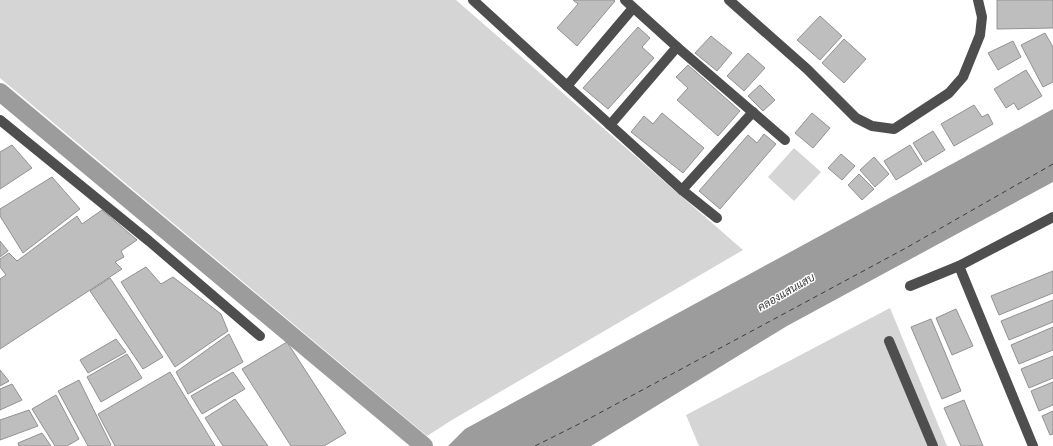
<svg xmlns="http://www.w3.org/2000/svg" width="1053" height="446" viewBox="0 0 1053 446" font-family="'Fira Sans',Sarabun,sans-serif">
  <rect width="100%" height="100%" fill="#fff"/>
  <g fill="#d5d5d5">
    <path d="M 0,0 L 456,0 L 743,250 L 452,420 L 427,436 L 0,78 Z"/>
    <path d="M 794,148 L 821,172 L 794,201 L 768,177 Z"/>
    <path d="M 890,308 L 947,446 L 699,446 L 686,415 Z"/>
  </g>
  <path fill="#9c9c9c" d="M 1053,109 L 1053,182 L 787,326 L 591,446 L 448,446 L 465,429 Z"/>
  <g fill="none" stroke-linecap="round" stroke-linejoin="round">
    <path stroke="#9c9c9c" stroke-width="18" d="M 0,92 L 424,446"/>
    <path stroke="#3d3d3d" stroke-width="1" stroke-dasharray="5 4" stroke-linecap="butt" d="M 535,446 L 581,423 L 906,248 L 1053,164"/>
  </g>
  <g fill="#bebebe" stroke="#929292">
    <path d="M 573,0 L 614,0 L 615,1 L 577,46 L 557,28 L 578,4 Z"/>
    <path d="M 997,0 L 1053,0 L 1053,28 L 997,29 Z"/>
    <path d="M 820,16 L 842,36 L 820,60 L 797,40 Z"/>
    <path d="M 638,27 L 650,38 L 642,47 L 654,58 L 608,109 L 583,88 Z"/>
    <path d="M 1045,33 L 1053,47 L 1053,82 L 1043,87 L 1021,45 Z"/>
    <path d="M 711,36 L 732,53 L 717,71 L 695,53 Z"/>
    <path d="M 844,39 L 866,59 L 844,83 L 822,63 Z"/>
    <path d="M 1013,41 L 1021,57 L 998,70 L 988,53 Z"/>
    <path d="M 748,53 L 765,68 L 744,91 L 727,76 Z"/>
    <path d="M 688,65 L 740,111 L 718,136 L 677,100 L 688,88 L 676,77 Z"/>
    <path d="M 1026,70 L 1042,96 L 1018,110 L 1014,103 L 1006,108 L 994,89 Z"/>
    <path d="M 760,85 L 775,100 L 763,111 L 748,96 Z"/>
    <path d="M 974,105 L 982,117 L 988,114 L 993,124 L 954,146 L 941,124 Z"/>
    <path d="M 662,113 L 704,148 L 683,173 L 631,132 L 644,116 L 653,124 Z"/>
    <path d="M 812,113 L 830,128 L 813,148 L 795,133 Z"/>
    <path d="M 933,131 L 945,150 L 925,162 L 913,143 Z"/>
    <path d="M 764,134 L 776,144 L 720,209 L 699,191 L 748,135 L 757,143 Z"/>
    <path d="M 12,145 L 32,168 L 0,189 L 0,152 Z"/>
    <path d="M 910,145 L 922,164 L 896,180 L 884,161 Z"/>
    <path d="M 841,154 L 855,166 L 842,180 L 828,168 Z"/>
    <path d="M 874,157 L 889,174 L 875,187 L 860,170 Z"/>
    <path d="M 859,174 L 874,189 L 862,200 L 848,185 Z"/>
    <path d="M 52,177 L 80,209 L 23,253 L 0,216 L 0,209 Z"/>
    <path d="M 102,210 L 137,240 L 121,251 L 124,257 L 115,262 L 122,269 L 0,349 L 0,279 L 6,275 L 0,267 L 0,259 L 9,253 L 17,261 L 77,216 L 82,224 Z"/>
    <path d="M 0,241 L 8,251 L 0,257 Z"/>
    <path d="M 146,267 L 161,284 L 173,277 L 221,314 L 228,331 L 175,367 L 121,282 Z"/>
    <path d="M 1053,271 L 1053,293 L 999,315 L 991,296 Z"/>
    <path d="M 110,278 L 163,357 L 143,369 L 90,291 Z"/>
    <path d="M 1053,300 L 1053,322 L 1009,340 L 1001,321 Z"/>
    <path d="M 956,309 L 973,346 L 952,355 L 936,318 Z"/>
    <path d="M 931,319 L 961,391 L 942,399 L 911,327 Z"/>
    <path d="M 1053,327 L 1053,350 L 1019,364 L 1011,345 Z"/>
    <path d="M 229,334 L 243,362 L 188,394 L 176,372 Z"/>
    <path d="M 116,339 L 126,352 L 88,373 L 80,360 Z"/>
    <path d="M 287,342 L 346,433 L 324,446 L 291,446 L 242,369 Z"/>
    <path d="M 127,354 L 142,378 L 101,402 L 87,377 Z"/>
    <path d="M 1053,356 L 1053,378 L 1029,388 L 1021,369 Z"/>
    <path d="M 0,370 L 9,381 L 0,386 Z"/>
    <path d="M 170,372 L 215,446 L 115,446 L 98,414 Z"/>
    <path d="M 233,372 L 245,389 L 202,414 L 191,396 Z"/>
    <path d="M 79,380 L 111,445 L 109,446 L 88,446 L 58,391 Z"/>
    <path d="M 1053,382 L 1053,405 L 1039,411 L 1031,391 Z"/>
    <path d="M 12,384 L 22,400 L 0,410 L 0,389 Z"/>
    <path d="M 56,395 L 79,439 L 67,446 L 55,446 L 32,409 Z"/>
    <path d="M 235,399 L 268,446 L 223,446 L 205,418 Z"/>
    <path d="M 964,400 L 983,446 L 961,446 L 944,408 Z"/>
    <path d="M 29,410 L 38,426 L 0,440 L 0,420 Z"/>
    <path d="M 1053,411 L 1053,434 L 1050,435 L 1042,416 Z"/>
    <path d="M 42,433 L 51,446 L 19,446 L 18,443 Z"/>
  </g>
  <g fill="none" stroke-linecap="round" stroke-linejoin="round">
    <g stroke="#4e4e4e" stroke-width="10">
      <path d="M 473,0 L 567,86 L 633,8"/>
      <path d="M 625,0 L 677,47 L 785,140"/>
      <path d="M 729,0 L 807,69 L 856,118 L 872,126 L 894,129 L 949,93 L 963,77 L 980,35 L 982,17 L 978,0"/>
      <path d="M 567,86 L 682,190 L 753,112"/>
      <path d="M 0,120 L 149,241 L 260,336"/>
      <path d="M 610,125 L 677,47"/>
      <path d="M 682,190 L 717,218"/>
      <path d="M 959,266 L 1033,446"/>
      <path d="M 910,286 L 959,266 L 1053,217"/>
      <path d="M 889,341 L 933,446"/>
    </g>
  </g>
  <g text-anchor="middle" stroke-width="3" stroke-linejoin="round" paint-order="stroke">
    <g font-size="11" font-style="italic" fill="#3d3d3d" stroke="#fff">
      <text transform="translate(786 292) rotate(-30)" y="4">คลองแสนแสบ</text>
    </g>
  </g>
</svg>
